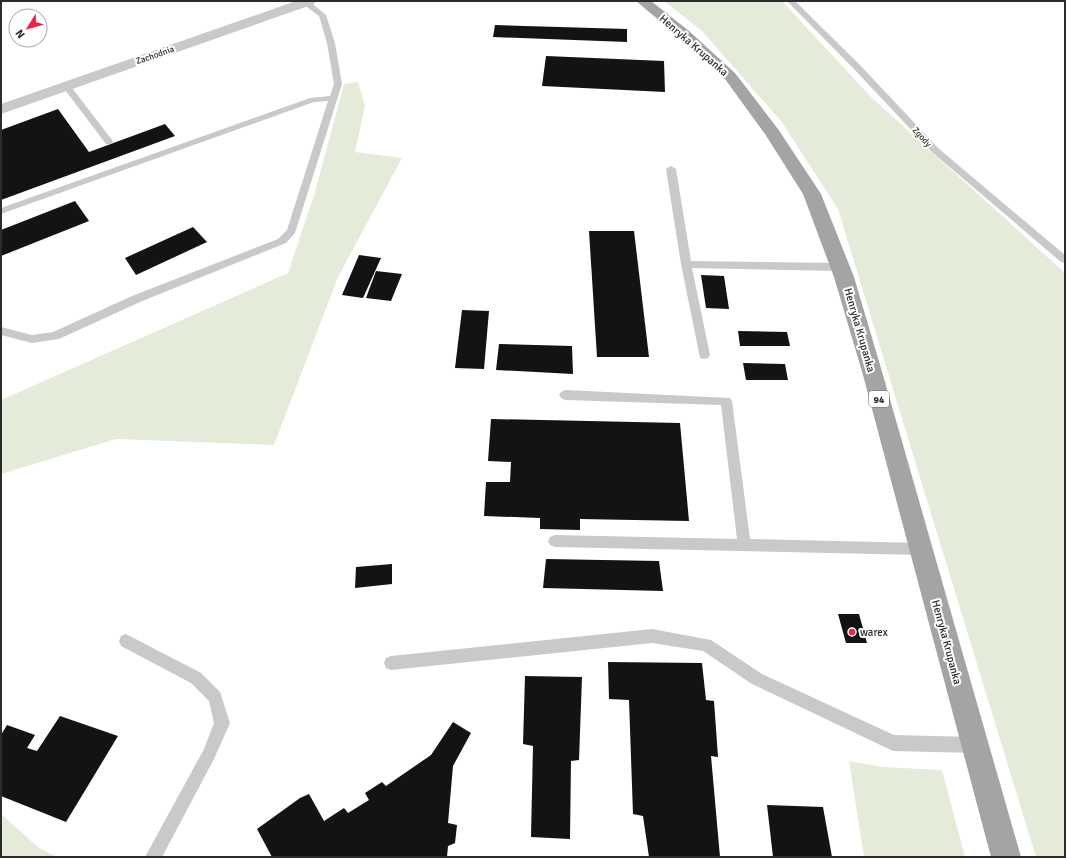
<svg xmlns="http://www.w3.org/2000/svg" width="1066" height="858" viewBox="0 0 1066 858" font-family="Signika,sans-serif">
  <rect width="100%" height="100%" fill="#fff"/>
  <g fill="#e4ebd8">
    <path d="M 664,1 L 782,1 L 871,97 L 1065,273 L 1065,857 L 1036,857 L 838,209 L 781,121 L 702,31 Z"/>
    <path d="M 358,82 L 365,106 L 355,152 L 402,158 L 338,277 L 274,445 L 116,439 L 1,474 L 1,400 L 288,273 L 315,192 L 344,84 Z"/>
    <path d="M 849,761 L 883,767 L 942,770 L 965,857 L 864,857 Z"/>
    <path d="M 1,814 L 39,848 L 57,857 L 1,857 Z"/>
  </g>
  <g fill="#131313">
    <path d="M 495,25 L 627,29 L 627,42 L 493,37 Z"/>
    <path d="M 546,56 L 664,61 L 665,92 L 542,86 Z"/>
    <path d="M 58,109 L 89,152 L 165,124 L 175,136 L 1,200 L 1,130 Z"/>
    <path d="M 75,201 L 89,221 L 1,256 L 1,230 Z"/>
    <path d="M 193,227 L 207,242 L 136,275 L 125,258 Z"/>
    <path d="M 589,231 L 634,231 L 649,357 L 597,357 Z"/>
    <path d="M 359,255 L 381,258 L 363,298 L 342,295 Z"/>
    <path d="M 376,271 L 402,274 L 391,301 L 366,298 Z"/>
    <path d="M 701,275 L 724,276 L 729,309 L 706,308 Z"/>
    <path d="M 462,310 L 489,311 L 484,369 L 455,368 Z"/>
    <path d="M 738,331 L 787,332 L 790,346 L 740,346 Z"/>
    <path d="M 499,344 L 572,346 L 573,374 L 496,370 Z"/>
    <path d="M 743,363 L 785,364 L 788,380 L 746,380 Z"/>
    <path d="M 491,419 L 680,423 L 689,521 L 580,519 L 580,530 L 540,529 L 540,518 L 484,516 L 486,482 L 510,482 L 511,462 L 488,461 Z"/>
    <path d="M 546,559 L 659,561 L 663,591 L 543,588 Z"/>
    <path d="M 392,564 L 392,584 L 355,588 L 356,567 Z"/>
    <path d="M 838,614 L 859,614 L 867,643 L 846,643 Z"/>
    <path d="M 608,662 L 702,663 L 706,700 L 714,701 L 718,757 L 711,756 L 720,857 L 649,857 L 643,816 L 633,814 L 629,700 L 609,699 Z"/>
    <path d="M 525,676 L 582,677 L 579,760 L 571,761 L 570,839 L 531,837 L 533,746 L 523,744 Z"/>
    <path d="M 60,716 L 118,736 L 66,822 L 1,796 L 1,735 L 7,725 L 35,735 L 27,748 L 37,751 Z"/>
    <path d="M 453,722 L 471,733 L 453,766 L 448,823 L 457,825 L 455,843 L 448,846 L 447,857 L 272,857 L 257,829 L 300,798 L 309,794 L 324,821 L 344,808 L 348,813 L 369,800 L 365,793 L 382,782 L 386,786 L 431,755 Z"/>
    <path d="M 767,805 L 823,807 L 832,857 L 773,857 Z"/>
  </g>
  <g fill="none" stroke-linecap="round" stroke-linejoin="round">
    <g fill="#c9c9c9" fill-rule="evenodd">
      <path d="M 303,1 L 309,1 L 326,15 L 335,43 L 342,84 L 295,233 L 286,243 L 140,302 L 59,339 L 32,343 L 1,335 L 1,327 L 32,335 L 53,332 L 132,296 L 278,239 L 287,230 L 328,101 L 314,102 L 1,214 L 1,208 L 310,98 L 330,96 L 334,84 L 327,43 L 319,16 L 303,4 Z"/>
      <path d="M 787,1 L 795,1 L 860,65 L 938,148 L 1065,255 L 1065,263 L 1061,262 L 932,152 L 854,69 Z"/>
      <path d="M 66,83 L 69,84 L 112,140 L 113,142 L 112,144 L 106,144 L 62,86 Z"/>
      <path d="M 671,166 L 676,169 L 691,261 L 840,263 L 844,265 L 845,267 L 844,269 L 840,271 L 692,268 L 710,355 L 708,358 L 704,359 L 700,358 L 681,264 L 666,169 Z"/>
      <path d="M 565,390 L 730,398 L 732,401 L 750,539 L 921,543 L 926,545 L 928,549 L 926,553 L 921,555 L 555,547 L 550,545 L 548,541 L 550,537 L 555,535 L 737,539 L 721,405 L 565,400 L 561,398 L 559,395 L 561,392 Z"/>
      <path d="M 652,629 L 711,640 L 762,674 L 894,735 L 975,737 L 980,740 L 983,745 L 980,750 L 975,753 L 893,751 L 752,684 L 703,651 L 652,643 L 391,670 L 386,668 L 384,663 L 386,658 L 391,656 Z"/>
      <path d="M 126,634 L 201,673 L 220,692 L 230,723 L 214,759 L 162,857 L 145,857 L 204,749 L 214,723 L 209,701 L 191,683 L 121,646 L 119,641 L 121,636 Z"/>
    </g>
    <path fill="#c9c9c9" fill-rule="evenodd" d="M 296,1 L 316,1 L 314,4 L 1,114 L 1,104 Z"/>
    <path fill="#a4a4a4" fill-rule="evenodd" d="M 636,1 L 651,1 L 689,31 L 735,73 L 778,129 L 821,194 L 854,277 L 883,375 L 1021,857 L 991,857 L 863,375 L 834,277 L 803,194 L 765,134 L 725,79 L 679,37 Z"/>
  </g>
  <circle fill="#ee2246" stroke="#fff" stroke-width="1.5" cx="852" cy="632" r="4"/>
  <g text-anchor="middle" stroke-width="4" stroke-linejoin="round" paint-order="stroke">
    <g font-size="9" fill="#2c2c2c" stroke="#fff">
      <text transform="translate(155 55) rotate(-19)" y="3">Zachodnia</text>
      <text transform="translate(922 137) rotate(47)" y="3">Zgody</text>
    </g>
    <rect fill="#fff" stroke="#6b6b6b" stroke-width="1" x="869" y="391" width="20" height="16" rx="3"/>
    <g font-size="10" font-weight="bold" fill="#2c2c2c">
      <text x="879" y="403">94</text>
    </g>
    <g font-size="11" fill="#2c2c2c" stroke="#fff">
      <text transform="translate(694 45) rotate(41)" y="4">Henryka Krupanka</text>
      <text transform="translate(860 330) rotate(74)" y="4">Henryka Krupanka</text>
      <text transform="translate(947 642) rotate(75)" y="4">Henryka Krupanka</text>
    </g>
    <g font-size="11" fill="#2c2c2c" stroke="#fff" text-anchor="start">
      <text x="860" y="636">warex</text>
    </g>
  </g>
  <rect width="1066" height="858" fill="none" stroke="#2c2c2c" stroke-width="4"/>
  <g transform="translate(28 28) rotate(233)"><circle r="19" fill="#ffffff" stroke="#ababab"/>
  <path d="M0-3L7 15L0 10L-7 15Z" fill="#ee2246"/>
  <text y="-6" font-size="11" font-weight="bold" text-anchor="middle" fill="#2c2c2c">N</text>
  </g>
</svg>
